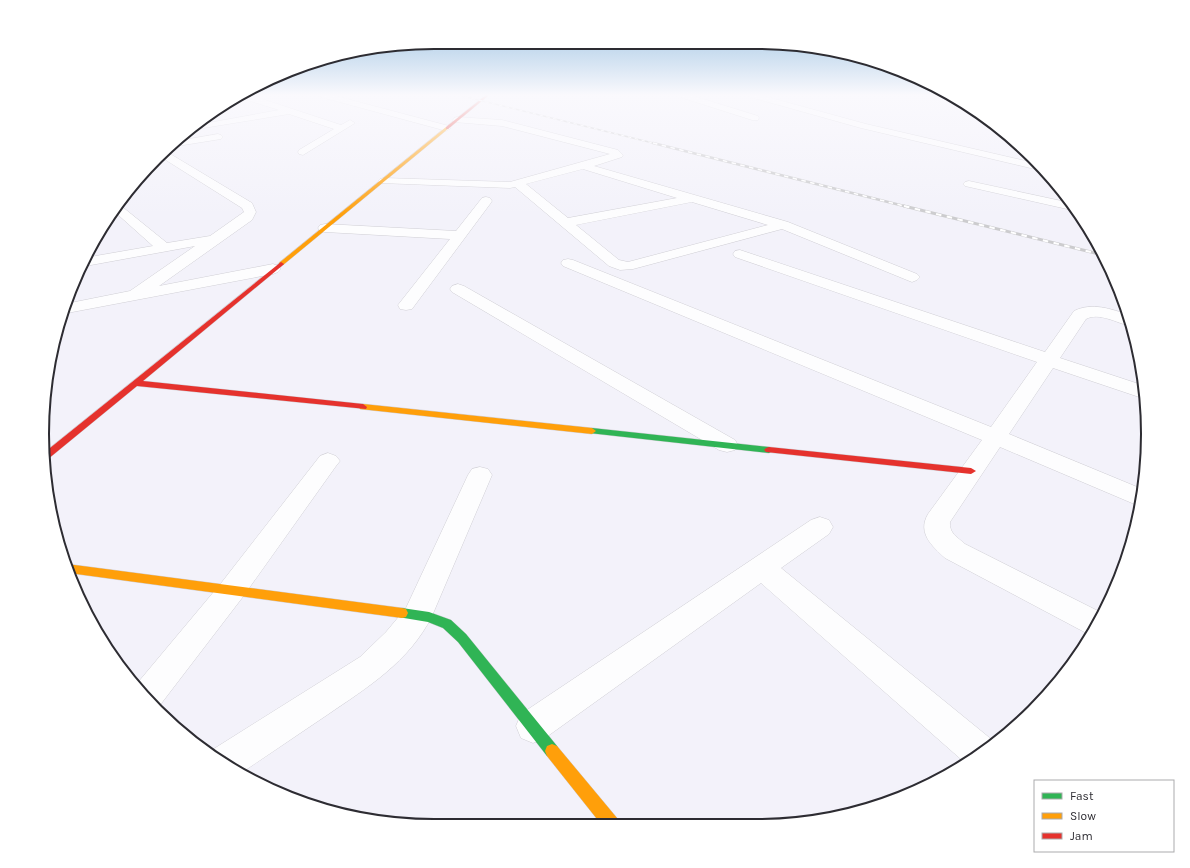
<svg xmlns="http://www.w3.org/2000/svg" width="1190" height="868" viewBox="0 0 1190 868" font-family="Karla,sans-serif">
  <rect width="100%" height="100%" fill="#f3f2fa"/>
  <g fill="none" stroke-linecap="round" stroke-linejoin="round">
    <g stroke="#d0cfd5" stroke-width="1">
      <g id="street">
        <path d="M 320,95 L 332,95 L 449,126 L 451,128 L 446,131 L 443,130 L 321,97 Z"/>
        <path d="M 679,95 L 690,95 L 758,116 L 759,118 L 758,120 L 752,120 L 680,97 Z"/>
        <path d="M 749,95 L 760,95 L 866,124 L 1039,164 L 1046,171 L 1043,171 L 861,128 L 750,97 Z"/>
        <path d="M 247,96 L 253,96 L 341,125 L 350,120 L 355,123 L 303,155 L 299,154 L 298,152 L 299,150 L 334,129 L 289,114 L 191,130 L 197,125 L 279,110 L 247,100 Z"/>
        <path d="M 457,117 L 502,120 L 618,150 L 623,155 L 622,157 L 594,166 L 788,222 L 917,274 L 920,277 L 917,280 L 912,282 L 907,280 L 782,229 L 633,269 L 620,270 L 609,266 L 515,187 L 510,188 L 380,183 L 378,181 L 380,179 L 384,178 L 510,182 L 610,154 L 502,126 L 454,122 L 453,120 L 454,118 ZM 583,169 L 677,198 L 568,218 L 526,184 ZM 692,202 L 768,225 L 628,262 L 619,260 L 576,225 Z"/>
        <path d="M 218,134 L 221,135 L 223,137 L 221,139 L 171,147 L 178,141 Z"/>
        <path d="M 167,152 L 252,203 L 256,212 L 252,220 L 159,286 L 273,264 L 278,266 L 281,269 L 278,272 L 273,274 L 67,313 L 70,303 L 130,291 L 195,246 L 80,267 L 84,258 L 153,246 L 115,212 L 120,205 L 167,243 L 210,236 L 244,212 L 242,208 L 161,157 Z"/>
        <path d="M 969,181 L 1071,203 L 1076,211 L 965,186 L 963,184 L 965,182 Z"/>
        <path d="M 486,197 L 490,198 L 492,201 L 490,204 L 412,309 L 406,310 L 400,309 L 398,305 L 450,239 L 325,232 L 320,231 L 318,228 L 320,225 L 325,224 L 456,231 L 482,198 Z"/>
        <path d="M 740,250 L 1045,352 L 1074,311 C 1092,302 1111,309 1129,315 L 1131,326 L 1130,326 C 1117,323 1099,312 1086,319 L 1060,358 L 1145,386 L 1145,399 L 1053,368 L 1009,434 L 1142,489 L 1139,506 L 1000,447 L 950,522 C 949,533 957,537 965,544 L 1104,614 L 1090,635 L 945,558 C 932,546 917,533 928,514 L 982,440 L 563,266 L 561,263 L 563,260 L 568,259 L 573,260 L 991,427 L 1037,362 L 735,257 L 733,254 L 735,251 Z"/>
        <path d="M 458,284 L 464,286 L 735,440 L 738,445 L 735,450 L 727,452 L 719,450 L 452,292 L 450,289 L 452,286 Z"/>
        <path d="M 328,453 L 336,456 L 340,461 L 336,466 L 242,598 L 157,709 L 139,692 L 135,686 L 222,582 L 320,456 Z"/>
        <path d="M 480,467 L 488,469 L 492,475 L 432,616 C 409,662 368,687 327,715 C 298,734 270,754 241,773 L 211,755 L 212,750 L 360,657 L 386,632 L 406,608 L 468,475 L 472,469 Z"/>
        <path d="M 820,517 L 829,520 L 833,527 L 829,534 L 781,568 L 991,739 L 993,742 L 963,761 L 761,583 L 545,738 L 533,743 L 521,738 L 516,726 L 521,714 L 811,520 Z"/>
      </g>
    </g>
    <g stroke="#d0cfd5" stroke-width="1">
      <g id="fast">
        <path d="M 592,428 L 769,447 L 774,450 L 769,453 L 589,433 L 588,431 Z"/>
        <path d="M 402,608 L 429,612 L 451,620 L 466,634 L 557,746 L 559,751 L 557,756 L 552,758 L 547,756 L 458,642 L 443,628 L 428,622 L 398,617 L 396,613 L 398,609 Z"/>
      </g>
    </g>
    <g stroke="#d0cfd5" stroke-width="1">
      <g id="slow">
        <path d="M 446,127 L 449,128 L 283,265 L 279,265 L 279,263 Z"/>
        <path d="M 363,404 L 592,428 L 596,431 L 592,434 L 360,409 L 359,407 Z"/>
        <path d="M 67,564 L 402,608 L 406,609 L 408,613 L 406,617 L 402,618 L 69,573 Z"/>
        <path d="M 552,744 L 557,746 L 617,818 L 619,824 L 601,824 L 547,756 L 545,751 L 547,746 Z"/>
      </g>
    </g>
    <g stroke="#d0cfd5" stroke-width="1">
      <g id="jam">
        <path d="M 486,95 L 489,95 L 448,129 L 446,129 L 446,127 Z"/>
        <path d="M 281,262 L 284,264 L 283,265 L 143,381 L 363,404 L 367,407 L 366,409 L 137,386 L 48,459 L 45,460 L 45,452 Z"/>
        <path d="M 769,447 L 971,468 L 976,471 L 971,474 L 766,452 L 764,450 L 766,448 Z"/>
      </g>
    </g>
    <use href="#street" fill="#fdfdfe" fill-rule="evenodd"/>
    <use href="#fast" fill="#30b455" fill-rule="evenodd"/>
    <use href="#slow" fill="#ff9f0a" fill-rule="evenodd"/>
    <use href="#jam" fill="#e5322d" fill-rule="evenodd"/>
    <g stroke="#ccccce" stroke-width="1.5">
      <path id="rail-far2" d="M 458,95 L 657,144"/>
    </g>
    <g stroke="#ccccce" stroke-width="2.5">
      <path id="rail-far1" d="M 653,143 L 908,207"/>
    </g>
    <g stroke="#ccccce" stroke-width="3">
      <path id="rail" d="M 904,206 L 1103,255"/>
    </g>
    <use href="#rail-far2" stroke="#fff" stroke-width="1" stroke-dasharray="3.5" stroke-linecap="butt"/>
    <use href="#rail-far1" stroke="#fff" stroke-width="1.5" stroke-dasharray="4.5" stroke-linecap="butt"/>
    <use href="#rail" stroke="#fff" stroke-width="2" stroke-dasharray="5.5" stroke-linecap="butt"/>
  </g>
  <linearGradient id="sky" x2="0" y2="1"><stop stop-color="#8dbade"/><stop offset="0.44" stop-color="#faf9fd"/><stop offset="1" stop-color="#faf9fd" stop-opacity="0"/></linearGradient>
  <rect width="1190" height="216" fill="url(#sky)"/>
  <path d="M0 0H1190V868H0ZM434 49H756A385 385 0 0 1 1141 434V434A385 385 0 0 1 756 819H434A385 385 0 0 1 49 434V434A385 385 0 0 1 434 49Z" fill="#fff" fill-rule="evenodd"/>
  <path fill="none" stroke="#2d2c32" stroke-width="2" d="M434 49H756A385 385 0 0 1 1141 434V434A385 385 0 0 1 756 819H434A385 385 0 0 1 49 434V434A385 385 0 0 1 434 49Z"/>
  <rect x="1034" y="780" width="140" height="72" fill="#ffffff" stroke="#ababad"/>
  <rect x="1042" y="793" width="20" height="6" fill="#30b455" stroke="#ababad"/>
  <text x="1070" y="800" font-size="12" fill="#2d2c32">Fast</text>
  <rect x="1042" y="813" width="20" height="6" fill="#ff9f0a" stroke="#ababad"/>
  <text x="1070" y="820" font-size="12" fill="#2d2c32">Slow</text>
  <rect x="1042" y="833" width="20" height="6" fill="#e5322d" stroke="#ababad"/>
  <text x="1070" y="840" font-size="12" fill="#2d2c32">Jam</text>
</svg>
